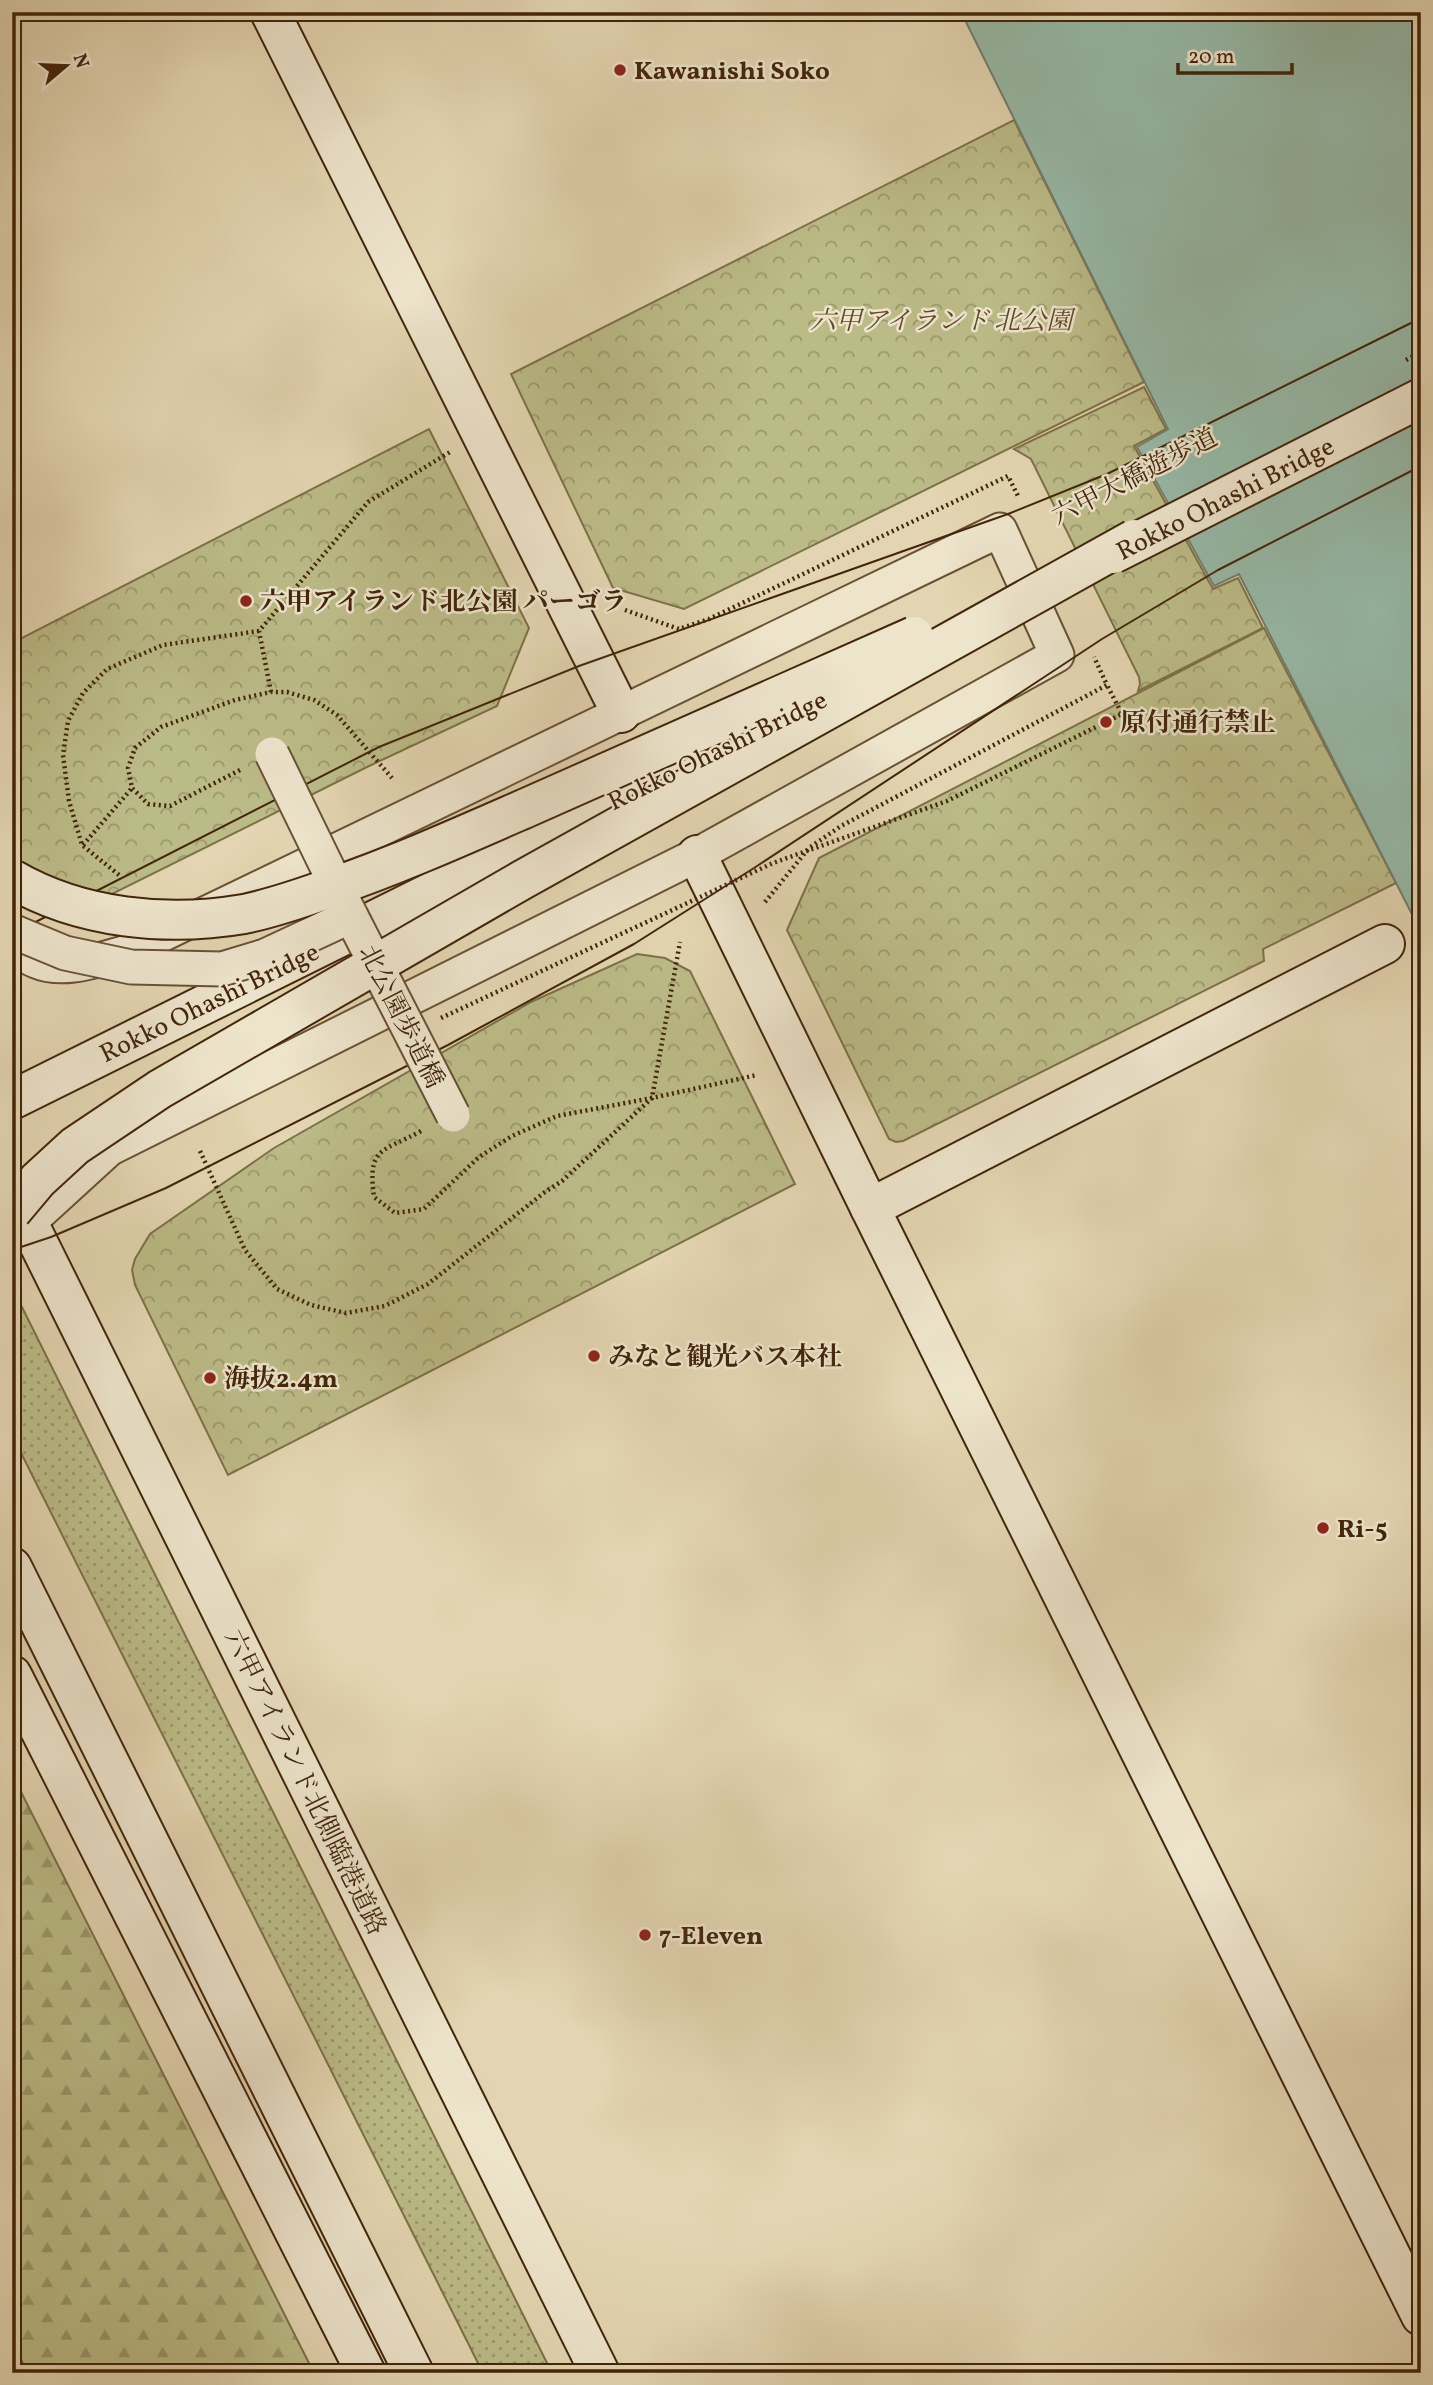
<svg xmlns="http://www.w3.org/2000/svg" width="1433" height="2385" viewBox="0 0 1433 2385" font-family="Vollkorn,'Noto Serif JP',serif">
  <defs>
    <pattern id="grass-dots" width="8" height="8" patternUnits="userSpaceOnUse" patternTransform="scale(1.75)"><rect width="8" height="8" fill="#bbbb87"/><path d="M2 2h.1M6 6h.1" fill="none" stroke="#9a986d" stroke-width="1.8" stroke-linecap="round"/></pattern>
    <pattern id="forest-firs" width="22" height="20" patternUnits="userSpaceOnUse" patternTransform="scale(1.75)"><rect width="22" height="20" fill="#bbbb87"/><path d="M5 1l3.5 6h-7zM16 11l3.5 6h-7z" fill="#9a986d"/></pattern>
    <pattern id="park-crowns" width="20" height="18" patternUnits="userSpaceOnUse" patternTransform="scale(1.75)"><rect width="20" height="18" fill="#bbbb87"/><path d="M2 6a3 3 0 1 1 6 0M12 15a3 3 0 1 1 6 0" fill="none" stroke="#9a986d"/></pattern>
  </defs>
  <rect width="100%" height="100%" fill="#e3d5b1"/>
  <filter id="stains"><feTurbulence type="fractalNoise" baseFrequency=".00286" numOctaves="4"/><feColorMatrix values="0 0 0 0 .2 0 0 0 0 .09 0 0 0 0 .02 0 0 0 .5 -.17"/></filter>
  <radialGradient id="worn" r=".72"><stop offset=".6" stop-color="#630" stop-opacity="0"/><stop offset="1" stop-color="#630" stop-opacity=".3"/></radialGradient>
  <path fill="url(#grass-dots)" stroke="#7e7048" stroke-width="2" d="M 12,1287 L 552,2373 L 483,2373 L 12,1435 Z"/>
  <path fill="url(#forest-firs)" stroke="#7e7048" stroke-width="2" d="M 12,1774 L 314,2373 L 28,2373 L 12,2342 Z"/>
  <g fill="url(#park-crowns)" stroke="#7e7048" stroke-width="2">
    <path d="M 1014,120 L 1144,382 L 684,609 L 613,588 L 511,374 Z"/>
    <path d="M 1144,387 L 1166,429 L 1134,446 L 1213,589 L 1238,578 L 1263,628 L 1138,691 L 1140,684 L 1139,677 L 1031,459 L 1014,449 Z"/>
    <path d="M 429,429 L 529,628 L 497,706 L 367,767 L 104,898 L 28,874 L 12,856 L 12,643 Z"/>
    <path d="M 1264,628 L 1396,883 L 1263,949 L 1264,961 L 903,1141 L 896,1142 L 889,1139 L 787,930 L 819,858 Z"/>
    <path d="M 637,954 L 665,958 L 690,971 L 795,1184 L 228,1475 L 135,1285 L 132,1270 L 135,1259 L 150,1234 L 274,1148 L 531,1002 Z"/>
  </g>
  <path fill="#96b9a7" stroke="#747e68" stroke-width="2" d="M 961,12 L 1421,12 L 1421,932 L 1239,574 L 1214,586 L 1137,447 L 1168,429 Z"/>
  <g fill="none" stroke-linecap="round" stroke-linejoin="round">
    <g stroke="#6a5134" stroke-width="37">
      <path id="street" d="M 12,947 C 20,952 28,958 36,961 C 64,973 97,960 124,953 L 1000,530 L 1057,655 L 697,855 L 109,1149 L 28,1223"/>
    </g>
    <g stroke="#42250a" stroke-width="42">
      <g id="secondary">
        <path d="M 270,12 L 621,713"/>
        <path d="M 697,855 L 870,1208 L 1421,2316"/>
        <path d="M 12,1100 L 675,771"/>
        <path d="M 12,1190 L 600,2373"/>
        <path d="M 870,1208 L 1385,944"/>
        <path d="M 12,1567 L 414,2373"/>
        <path d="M 12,1675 L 366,2373"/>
      </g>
    </g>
    <g stroke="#42250a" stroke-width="4.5" stroke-dasharray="2 3.5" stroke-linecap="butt">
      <path d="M 1406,360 L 1421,352"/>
      <path d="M 625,610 L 679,629 L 709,619 L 1008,476 L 1019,498"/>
      <path d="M 271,692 L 259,631 L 368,502 L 450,452"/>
      <path d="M 240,770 L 170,806 L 148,804 L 132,788 L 128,768 L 135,748 L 161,727 L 235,700 L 271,692 L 287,692 L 314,700 L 337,715 L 392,778"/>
      <path d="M 83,845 L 132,788"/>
      <path d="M 119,875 L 82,845 L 69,801 L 63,755 L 68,721 L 83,693 L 107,669 L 163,645 L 259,631"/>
      <path d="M 765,902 L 809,848 L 841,826 L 1107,685 L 1094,657"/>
      <path d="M 421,1131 C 383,1152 367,1146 374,1197 L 395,1213 L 424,1209 L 479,1157 L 512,1136 L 557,1116 L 652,1098 L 680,942"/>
      <path d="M 200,1151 L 245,1250 L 277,1289 L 311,1305 L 346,1313 L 385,1306 L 428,1284 L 545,1192 L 562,1181 L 652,1098 L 757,1075"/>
    </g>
    <use href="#street" stroke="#ede4cc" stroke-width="33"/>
    <use href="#secondary" stroke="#ede4cc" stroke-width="38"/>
    <g stroke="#42250a" stroke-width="2">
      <path d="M 12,934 L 379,747 L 579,666 L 1008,514 L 1107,474 L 1421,318"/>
      <path d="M 12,1250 L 51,1237 L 166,1188 L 448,1045 L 634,944 L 754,868 L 1102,639 L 1218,570 L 1421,466"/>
    </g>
    <g stroke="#6a5134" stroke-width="37" stroke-linecap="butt">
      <g id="street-bridge">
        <path d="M 351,916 L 453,1115"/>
        <path d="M 12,931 L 65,953 L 131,967 L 222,969 L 265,956 L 351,916 L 272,754"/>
      </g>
    </g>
    <g stroke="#42250a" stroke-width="42" stroke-linecap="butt">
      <g id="secondary-bridge">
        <path d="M 1113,554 L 1421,398"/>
        <path d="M 12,879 C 81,919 167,927 244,914 C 273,908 302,898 330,888 C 397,865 462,836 526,808 C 656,751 785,693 914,636"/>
        <path d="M 12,1211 L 38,1180 L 75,1146 L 160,1089 L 522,880 L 1134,539"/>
      </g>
    </g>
    <path stroke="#42250a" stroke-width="4.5" stroke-dasharray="2 3.5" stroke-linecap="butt" d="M 441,1018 L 773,863 L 947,801 L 1106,722 L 1122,714 L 1107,685"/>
    <use href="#street-bridge" stroke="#ede4cc" stroke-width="33"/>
    <use href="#secondary-bridge" stroke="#ede4cc" stroke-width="38"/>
  </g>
  <g fill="#8f2418" stroke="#ede4cc" stroke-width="2.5">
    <circle cx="620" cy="70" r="7"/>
    <circle cx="246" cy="601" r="7"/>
    <circle cx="1106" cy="722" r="7"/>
    <circle cx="594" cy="1356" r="7"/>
    <circle cx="210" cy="1378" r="7"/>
    <circle cx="1323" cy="1528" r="7"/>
    <circle cx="645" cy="1935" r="7"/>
  </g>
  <g text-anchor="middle" stroke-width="5" stroke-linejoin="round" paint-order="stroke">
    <g font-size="26" font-weight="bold" fill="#42250a" stroke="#ede4cc" text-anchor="start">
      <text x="634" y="79">Kawanishi Soko</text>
      <text x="260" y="610">六甲アイランド北公園 パーゴラ</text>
      <text x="1120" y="731">原付通行禁止</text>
      <text x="608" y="1365">みなと観光バス本社</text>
      <text x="224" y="1387">海抜2.4m</text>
      <text x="1337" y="1537">Ri-5</text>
      <text x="659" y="1944">7-Eleven</text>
    </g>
    <g font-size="26" font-style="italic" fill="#604a29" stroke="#ede4cc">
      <text x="941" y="329">六甲アイランド 北公園</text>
    </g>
    <g font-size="26" fill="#42250a" stroke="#ede4cc">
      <text transform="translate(1134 476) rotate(-27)" y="9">六甲大橋遊歩道</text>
      <text transform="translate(1225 498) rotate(-27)" y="9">Rokko Ohashi Bridge</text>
      <text transform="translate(717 750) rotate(-26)" y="9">Rokko Ohashi Bridge</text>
      <text transform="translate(209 1002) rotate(-26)" y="9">Rokko Ohashi Bridge</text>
      <text transform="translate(402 1016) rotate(63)" y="9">北公園歩道橋</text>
      <text transform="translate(306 1782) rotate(64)" y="9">六甲アイランド北側臨港道路</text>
    </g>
  </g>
  <rect width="1433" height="2385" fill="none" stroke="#e3d5b1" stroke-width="42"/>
  <rect x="14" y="14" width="1405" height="2357" fill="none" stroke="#42250a" stroke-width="3.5"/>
  <rect x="21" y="21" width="1391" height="2343" fill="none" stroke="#42250a" stroke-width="2"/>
  <g transform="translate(66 66) rotate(71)" stroke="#ede4cc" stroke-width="5" paint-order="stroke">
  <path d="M0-5L12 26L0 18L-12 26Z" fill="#42250a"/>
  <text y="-10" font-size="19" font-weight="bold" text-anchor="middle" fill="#42250a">N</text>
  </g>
  <path d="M1178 63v10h114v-10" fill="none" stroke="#42250a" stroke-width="3.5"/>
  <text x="1188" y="63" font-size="21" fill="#42250a" stroke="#ede4cc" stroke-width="5" paint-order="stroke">20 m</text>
  <rect width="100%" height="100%" filter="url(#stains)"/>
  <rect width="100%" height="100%" fill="url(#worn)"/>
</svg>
